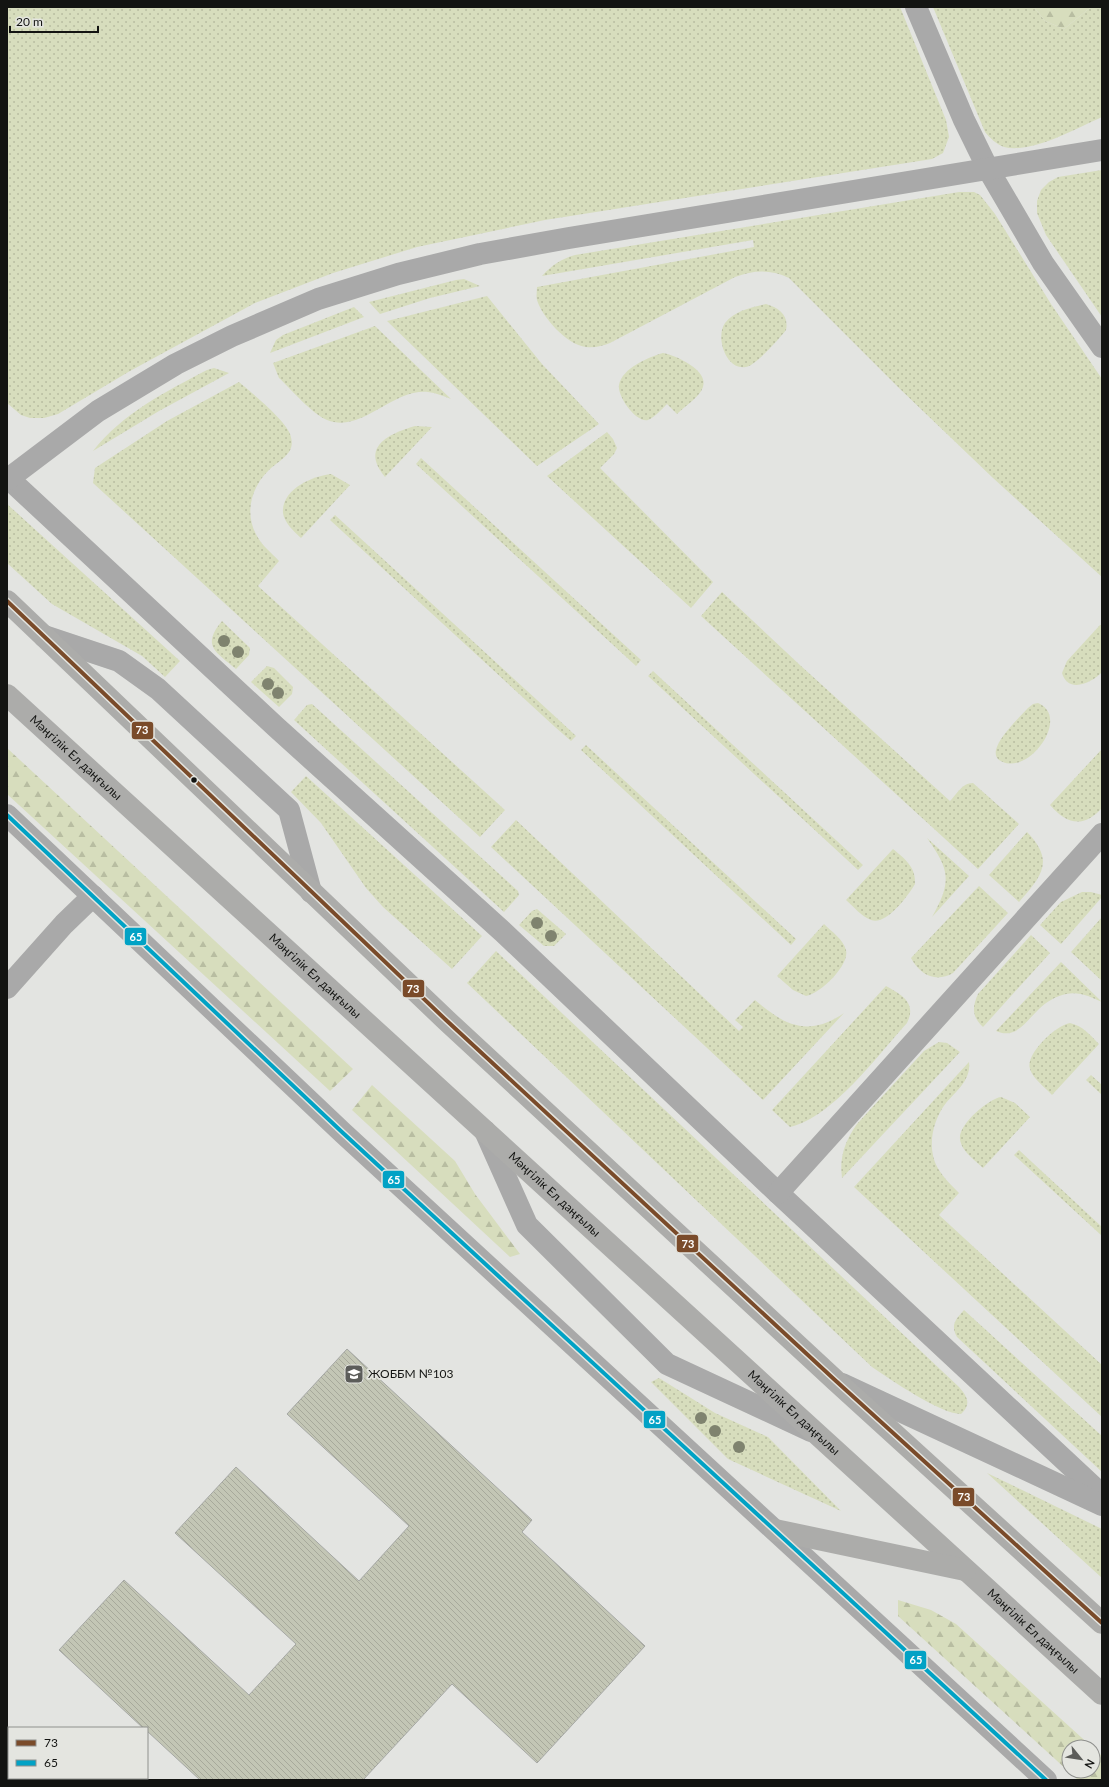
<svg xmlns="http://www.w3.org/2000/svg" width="1109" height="1787" viewBox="0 0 1109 1787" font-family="Lato,sans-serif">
  <defs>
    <pattern id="grass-dots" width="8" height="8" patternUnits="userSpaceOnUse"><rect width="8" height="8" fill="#d7ddbd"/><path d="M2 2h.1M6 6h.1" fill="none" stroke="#b8bda1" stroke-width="1.8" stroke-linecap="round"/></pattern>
    <pattern id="forest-firs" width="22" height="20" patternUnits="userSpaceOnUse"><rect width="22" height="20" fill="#d7ddbd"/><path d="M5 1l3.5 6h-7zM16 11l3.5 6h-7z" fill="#b8bda1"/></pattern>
    <pattern id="building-back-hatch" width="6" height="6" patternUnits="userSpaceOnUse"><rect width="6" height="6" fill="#c3c6b5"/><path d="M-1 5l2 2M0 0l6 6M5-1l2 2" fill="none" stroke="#a7a99b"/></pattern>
  </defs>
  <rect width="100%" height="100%" fill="#e3e4e1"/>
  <g fill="url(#grass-dots)">
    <path d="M 7,7 L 900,7 L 946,120 L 949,137 L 943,153 L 932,159 L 545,220 L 417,247 L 333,273 L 255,303 L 130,371 L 58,414 L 44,418 L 30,418 L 21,415 L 7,403 Z"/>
    <path d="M 933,7 L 1034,7 L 1045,21 L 1064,29 L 1091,7 L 1102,7 L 1102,117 C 1077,128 1032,154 1004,147 C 996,144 990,138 985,132 Z"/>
    <path d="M 1102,170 L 1102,317 L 1046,235 L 1037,213 L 1037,201 L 1041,190 L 1049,182 L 1058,177 Z"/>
    <path d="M 959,192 L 974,192 L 980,195 L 995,214 L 1051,304 L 1102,379 L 1102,577 L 993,478 L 900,389 L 789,278 C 770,269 754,270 735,277 L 610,343 C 602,346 595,348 586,347 C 567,345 542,317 537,300 C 536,296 537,291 537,287 L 754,247 L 753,240 L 542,276 C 552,265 561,259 575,255 Z"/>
    <path d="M 464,279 L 480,286 L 430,298 L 380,314 L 369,302 L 456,280 Z"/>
    <path d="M 487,296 L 542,364 L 599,424 L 537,466 L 387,321 Z"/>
    <path d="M 766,304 C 779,308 789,315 786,330 C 780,338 756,365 746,367 C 726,371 715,337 725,323 C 734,311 752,307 766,304 Z"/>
    <path d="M 354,307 L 364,317 L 270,353 L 276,340 L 283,335 Z"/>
    <path d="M 375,326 L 451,399 C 443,396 436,393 428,392 C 391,389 362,434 327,420 C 311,413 292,390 279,378 L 273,363 Z"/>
    <path d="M 663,353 C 675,355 709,370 703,387 C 700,397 685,406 677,414 L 667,404 C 662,409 655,417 648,420 C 636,423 617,396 619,385 C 622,368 649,357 663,353 Z"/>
    <path d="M 214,368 L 229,373 L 159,411 L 93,451 C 123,413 165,392 207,370 Z"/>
    <path d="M 239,382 C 252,393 285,420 290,434 C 292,440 293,446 289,452 C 284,459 275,464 269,470 C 251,487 244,514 257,536 C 262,546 272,553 279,561 L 258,586 L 505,810 L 480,837 L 93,483 L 95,468 L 167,421 Z"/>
    <path d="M 415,426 L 432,427 L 385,477 C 360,447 388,434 415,426 Z"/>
    <path d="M 607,432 L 613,439 L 617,448 L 614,454 L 600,468 L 713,582 L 691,608 L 547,476 Z"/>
    <path d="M 421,458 L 641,660 L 636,666 L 416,464 Z"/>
    <path d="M 331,474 L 350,485 L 301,538 C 294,532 284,522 283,513 C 281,489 313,476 331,474 Z"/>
    <path d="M 7,504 L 180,661 L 165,677 L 142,656 L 52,604 L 7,563 Z"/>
    <path d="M 335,515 L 560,721 L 576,736 L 571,741 L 555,727 L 330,520 Z"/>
    <path d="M 722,592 L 801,666 L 950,801 C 957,794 962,783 973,783 L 1019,824 L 978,869 L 701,616 Z"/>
    <path d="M 222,621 L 250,648 L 249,655 L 236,669 C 216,652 201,646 222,621 Z"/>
    <path d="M 1100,625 L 1102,625 L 1102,672 C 1092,683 1068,694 1062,673 L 1067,661 Z"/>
    <path d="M 267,666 L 274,668 L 293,687 L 292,694 L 279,707 L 251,682 Z"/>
    <path d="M 653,671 L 667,684 L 863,865 L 858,870 L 648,676 Z"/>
    <path d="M 1038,703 C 1072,717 1027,779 999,760 C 985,749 1020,717 1028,708 L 1033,704 Z"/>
    <path d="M 312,704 L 518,891 L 519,895 L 504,912 L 294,720 L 307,705 Z"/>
    <path d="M 586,745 L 796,939 L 791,945 L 581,750 Z"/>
    <path d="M 1102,749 L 1102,808 C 1084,828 1067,825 1050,805 Z"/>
    <path d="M 306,776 L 482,936 L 452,969 L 383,907 L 366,888 L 321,823 L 291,792 Z"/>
    <path d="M 516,820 L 739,1031 L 743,1027 L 735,1020 L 755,1000 C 784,1025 808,1038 844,1013 L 763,1100 L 491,847 Z"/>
    <path d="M 1027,832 C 1055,861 1042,876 1019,902 L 989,875 Z"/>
    <path d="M 927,838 L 969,876 L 932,917 C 952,882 950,870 927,838 Z"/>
    <path d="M 893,849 C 905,859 916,867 915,884 C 908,896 886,926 871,920 C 861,916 854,907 846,900 Z"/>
    <path d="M 979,886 L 1008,913 L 953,973 C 936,983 920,975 911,958 Z"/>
    <path d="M 1082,892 L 1091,892 L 1102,895 L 1102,897 L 1061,944 L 1040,925 L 1061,902 Z"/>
    <path d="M 537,909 L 566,934 L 554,946 L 544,946 L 519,925 L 532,911 Z"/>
    <path d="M 1102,917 L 1102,981 L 1071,952 Z"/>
    <path d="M 824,924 C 832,932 843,939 846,950 C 850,965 820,994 806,996 L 793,990 L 777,976 Z"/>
    <path d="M 1031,935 L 1050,953 L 983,1027 C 972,1017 972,1007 978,994 Z"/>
    <path d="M 496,951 L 959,1387 C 967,1396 972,1404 961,1414 C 940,1414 890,1379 872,1367 L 467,983 Z"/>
    <path d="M 1061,962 L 1102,1002 C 1091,997 1079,991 1066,994 C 1056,996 1046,1002 1039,1009 C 1026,1021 1016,1040 996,1031 Z"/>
    <path d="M 886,986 C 902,995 917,1003 907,1023 C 877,1056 833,1117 790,1127 L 772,1110 Z"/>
    <path d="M 1070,1023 C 1083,1026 1090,1035 1099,1044 L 1052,1095 C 1045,1087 1033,1079 1030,1069 C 1025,1054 1056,1025 1070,1023 Z"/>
    <path d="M 939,1042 L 947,1043 L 960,1052 L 842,1178 C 839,1157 845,1141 857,1124 L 924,1051 Z"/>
    <path d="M 969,1062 C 971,1080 957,1090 946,1103 C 932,1121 926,1150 939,1170 C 944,1178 952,1186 959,1193 L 939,1215 L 1102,1365 L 1102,1417 L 854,1187 Z"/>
    <path d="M 1091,1075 L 1102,1085 L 1102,1095 L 1086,1080 Z"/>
    <path d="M 1001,1097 L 1015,1103 L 1030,1117 L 983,1168 C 975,1160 961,1151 960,1139 C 958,1125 988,1099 1001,1097 Z"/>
    <path d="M 1019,1150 L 1102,1227 L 1102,1236 L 1014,1155 Z"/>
    <path d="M 964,1310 L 1102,1436 L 1102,1472 L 957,1337 C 950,1325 956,1319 964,1310 Z"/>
    <path d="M 659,1378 L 715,1413 L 768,1437 L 841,1511 L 728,1459 L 651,1382 Z"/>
    <path d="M 987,1473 L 1102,1529 L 1102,1578 Z"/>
  </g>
  <g fill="url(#forest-firs)">
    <path d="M 1034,7 L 1091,7 L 1064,29 L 1045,21 Z"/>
    <path d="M 7,748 L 353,1069 L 330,1091 L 7,794 Z"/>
    <path d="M 372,1085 L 455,1161 L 475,1194 L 520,1254 L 510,1257 L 352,1110 Z"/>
    <path d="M 898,1600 L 931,1610 L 956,1624 L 1092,1747 L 1069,1747 L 1069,1771 L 1093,1771 L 1093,1748 L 1102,1756 L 1102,1780 L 1078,1780 L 898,1616 Z"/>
  </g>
  <path fill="url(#building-back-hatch)" stroke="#a6a8a5" d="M 347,1349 L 532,1520 L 522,1532 L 645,1646 L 537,1763 L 452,1684 L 363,1780 L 200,1780 L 147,1731 L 147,1728 L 143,1728 L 59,1650 L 124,1580 L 249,1695 L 296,1644 L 175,1533 L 236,1467 L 359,1581 L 409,1526 L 287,1414 Z"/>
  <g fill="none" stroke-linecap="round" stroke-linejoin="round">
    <g stroke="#a9a9a9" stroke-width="22">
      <path d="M 916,7 L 964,120 L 988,169 L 1043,263 L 1102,347"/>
      <path d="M 7,477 L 276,727 L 502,931 L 778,1193 L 1102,1495"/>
      <path d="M 8,479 L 98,411 L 176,364 L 232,336 L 318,299 L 398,274 L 480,254 L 569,238 L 1102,150"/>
      <path d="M 44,636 L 119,661 L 158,689 L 289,810 L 311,892"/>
      <path d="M 7,815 L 343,1133 L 1046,1780"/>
      <path d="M 7,988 L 64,924 L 93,896"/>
      <path d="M 485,1131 L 527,1225 L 667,1364 L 811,1431"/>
      <path d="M 778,1193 L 1102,834"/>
      <path d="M 842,1384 L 1102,1505"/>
    </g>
    <g stroke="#acacaa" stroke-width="22">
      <path d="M 7,601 L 446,1020 L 836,1381 L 1102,1623"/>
      <path id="s1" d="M 7,695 L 1102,1694"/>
      <path d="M 775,1530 L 965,1570"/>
    </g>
    <g stroke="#e4e5e0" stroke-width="7">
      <path id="bus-1" d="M 7,601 L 446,1020 L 836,1381 L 1102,1623"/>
    </g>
    <g stroke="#e4e5e0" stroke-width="7">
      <path id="bus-2" d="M 7,815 L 343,1133 L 1046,1780"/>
    </g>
    <use href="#bus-1" stroke="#7a4b2a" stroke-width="4"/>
    <use href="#bus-2" stroke="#01a2c5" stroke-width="4"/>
  </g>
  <g fill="#7f836f">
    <circle cx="224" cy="641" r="6"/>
    <circle cx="238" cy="652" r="6"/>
    <circle cx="268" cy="684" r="6"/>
    <circle cx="278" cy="693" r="6"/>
    <circle cx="537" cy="923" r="6"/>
    <circle cx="551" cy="936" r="6"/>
    <circle cx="701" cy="1418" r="6"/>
    <circle cx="715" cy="1431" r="6"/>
    <circle cx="739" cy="1447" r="6"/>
  </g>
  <defs>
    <g id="school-square" transform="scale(1)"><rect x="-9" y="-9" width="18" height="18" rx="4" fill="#5c5d5a" stroke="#e4e5e0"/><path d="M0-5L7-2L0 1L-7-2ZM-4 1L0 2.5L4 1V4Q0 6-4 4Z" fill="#fff"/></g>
  </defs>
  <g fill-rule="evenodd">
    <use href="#school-square" x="354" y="1374"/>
  </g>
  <circle fill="#131412" stroke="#e4e5e0" stroke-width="1.5" cx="194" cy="780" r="3.5"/>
  <g text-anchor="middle" stroke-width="3.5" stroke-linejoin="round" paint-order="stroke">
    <g font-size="12" fill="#131412" stroke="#e4e5e0">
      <text dy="4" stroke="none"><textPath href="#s1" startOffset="93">Мәңгілік Ел даңғылы</textPath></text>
      <text dy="4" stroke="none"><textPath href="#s1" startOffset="417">Мәңгілік Ел даңғылы</textPath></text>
      <text dy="4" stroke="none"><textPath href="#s1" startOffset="741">Мәңгілік Ел даңғылы</textPath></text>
      <text dy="4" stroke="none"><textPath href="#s1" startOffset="1065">Мәңгілік Ел даңғылы</textPath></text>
      <text dy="4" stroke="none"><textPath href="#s1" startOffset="1389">Мәңгілік Ел даңғылы</textPath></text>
    </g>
    <g font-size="12" fill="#131412" stroke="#e4e5e0" text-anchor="start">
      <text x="368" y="1378">ЖОББМ №103</text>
    </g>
  </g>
  <g stroke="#e4e5e0" stroke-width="1.5">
    <rect x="131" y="721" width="23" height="19" rx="4" fill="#7a4b2a"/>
    <rect x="124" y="927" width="23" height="19" rx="4" fill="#01a2c5"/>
    <rect x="402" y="979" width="23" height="19" rx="4" fill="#7a4b2a"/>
    <rect x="382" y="1170" width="23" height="19" rx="4" fill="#01a2c5"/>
    <rect x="676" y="1234" width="23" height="19" rx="4" fill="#7a4b2a"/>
    <rect x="643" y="1410" width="23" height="19" rx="4" fill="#01a2c5"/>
    <rect x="952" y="1487" width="23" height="20" rx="4" fill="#7a4b2a"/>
    <rect x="904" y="1650" width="23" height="20" rx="4" fill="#01a2c5"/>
  </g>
  <g font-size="11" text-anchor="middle" font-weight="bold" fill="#fff">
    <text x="142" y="734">73</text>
    <text x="136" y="941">65</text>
    <text x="413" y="993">73</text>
    <text x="394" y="1184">65</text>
    <text x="688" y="1248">73</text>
    <text x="655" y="1424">65</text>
    <text x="964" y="1501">73</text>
    <text x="916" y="1664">65</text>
  </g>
  <rect width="1109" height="1787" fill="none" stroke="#131412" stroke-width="16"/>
  <rect x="8" y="1727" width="140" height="52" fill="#e4e5e0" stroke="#90918e"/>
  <rect x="16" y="1740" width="20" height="6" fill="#7a4b2a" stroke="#90918e"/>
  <text x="44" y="1747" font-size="12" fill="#131412">73</text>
  <rect x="16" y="1760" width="20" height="6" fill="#01a2c5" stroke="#90918e"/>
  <text x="44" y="1767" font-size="12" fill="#131412">65</text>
  <g transform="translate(1081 1759) rotate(120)"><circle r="19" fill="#e4e5e0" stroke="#90918e"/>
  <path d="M0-3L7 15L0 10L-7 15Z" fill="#5c5d5a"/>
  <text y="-6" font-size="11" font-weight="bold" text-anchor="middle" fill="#131412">N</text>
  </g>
  <path d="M10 26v6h88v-6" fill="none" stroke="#131412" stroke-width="2"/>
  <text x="16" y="26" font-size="12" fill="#131412" stroke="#e4e5e0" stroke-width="3" paint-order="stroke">20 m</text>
</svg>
